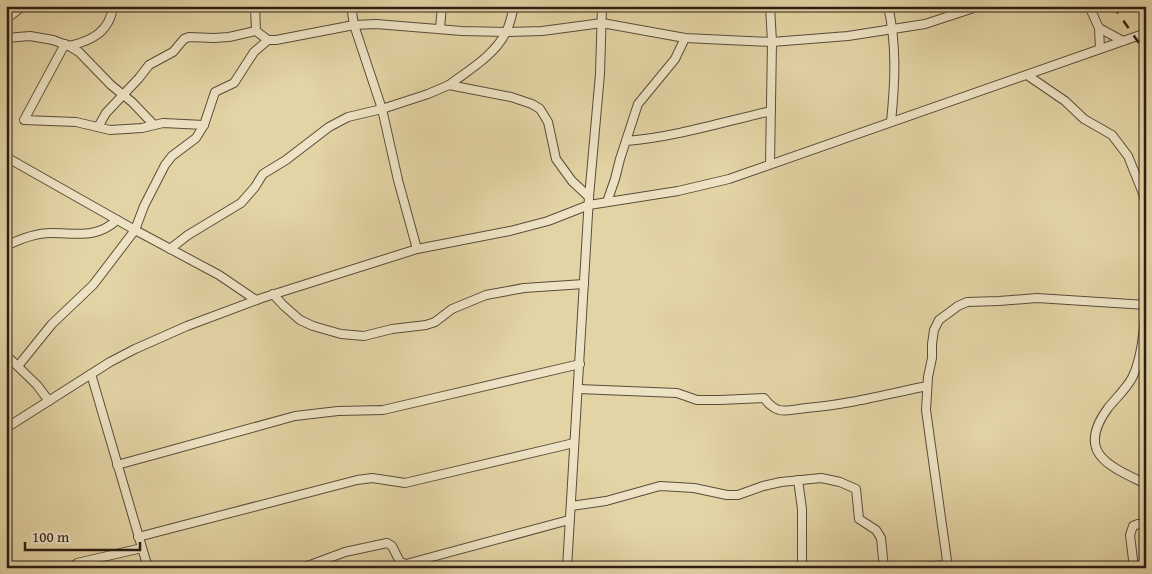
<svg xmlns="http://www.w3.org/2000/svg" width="1152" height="574" viewBox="0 0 1152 574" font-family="'Gentium Book Plus',serif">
  <rect width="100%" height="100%" fill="#e3d4a5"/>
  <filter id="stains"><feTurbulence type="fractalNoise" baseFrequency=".004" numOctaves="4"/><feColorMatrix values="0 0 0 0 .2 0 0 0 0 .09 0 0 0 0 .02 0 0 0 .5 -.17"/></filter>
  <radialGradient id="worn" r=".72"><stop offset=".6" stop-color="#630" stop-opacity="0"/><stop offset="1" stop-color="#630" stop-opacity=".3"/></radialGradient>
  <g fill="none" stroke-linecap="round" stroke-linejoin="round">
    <g stroke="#5a4c39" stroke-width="10">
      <g id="street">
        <path d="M 255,6 L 256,31 L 268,40 L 276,40 L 354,25 L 376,24 L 462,31 L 507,32 L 542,31 L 602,23 L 685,38 L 772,42 L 848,36 L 925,24 L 980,6"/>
        <path d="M 351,6 L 354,25 L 382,109 L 398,180 L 417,249"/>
        <path d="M 888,6 C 897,45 895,83 891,122"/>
        <path d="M 1089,6 L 1099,28 L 1100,49"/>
        <path d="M 6,19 L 23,6"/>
        <path d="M 440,28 L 442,6"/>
        <path d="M 1099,28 L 1123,41"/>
        <path d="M 6,38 L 30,36 L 53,40 L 69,46 L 79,52 L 111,85 L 132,102 L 154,125"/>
        <path d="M 65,44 L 24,120 L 76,122 L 110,130 L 142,128 L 163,123 L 204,125"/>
        <path d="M 69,46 C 91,41 110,32 113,6"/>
        <path d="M 1027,75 L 1065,101 L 1084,119 L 1112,135 L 1128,156 L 1144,196 L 1146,208"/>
        <path d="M 449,85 C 469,70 495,55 506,32 C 510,25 512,14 514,6"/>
        <path d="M 98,127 L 106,113 L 139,78 L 149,65 L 173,52 L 184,39 L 189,37 L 214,38 L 229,37 L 256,31"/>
        <path d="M 626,141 C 675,137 723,122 771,111"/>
        <path d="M 6,157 L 135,230 L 219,275 L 256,300"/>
        <path d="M 770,164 L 772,42 L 770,6"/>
        <path d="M 607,202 L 615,179 L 620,159 L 638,104 L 675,59 L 685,38"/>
        <path d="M 6,246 C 20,239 35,233 51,233 C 77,233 96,239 117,220"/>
        <path d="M 170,249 L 188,235 L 241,203 L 255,187 L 263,174 L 286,160 L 329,127 L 348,117 L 382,109 L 428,94 L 449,85 L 511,97 L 532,104 L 540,109 L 548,122 L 556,159 L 572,181 L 589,197"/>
        <path d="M 273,294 L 283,305 L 300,320 L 313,326 L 341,334 L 364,336 L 392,329 L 426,325 L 435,322 L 452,309 L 486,295 L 524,288 L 584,284"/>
        <path d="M 1146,311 C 1143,333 1142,358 1132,378 C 1126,389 1116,398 1108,408 C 1075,453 1109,466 1146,484"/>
        <path d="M 6,355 L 37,385 L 49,401"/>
        <path d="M 18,366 L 52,324 L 93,285 L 135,230 L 144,206 L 165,165 L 172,156 L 196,138 L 204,125 L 215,92 L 234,83 L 254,52 L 268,40"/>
        <path d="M 91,374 L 148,568"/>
        <path d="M 578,389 L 677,393 L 697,400 L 720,400 L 764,398 C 768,403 772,408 779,410 C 787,412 797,409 806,408 C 847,405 887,394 927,386"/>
        <path d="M 6,428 L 110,362 L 135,349 L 187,326 L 262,298 L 417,249 L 510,231 L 548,221 L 589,205 L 678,191 L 729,179 L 1146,33"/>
        <path d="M 117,465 L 295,416 L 338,411 L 383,410 L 580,364"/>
        <path d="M 798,480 L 802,509 L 802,568"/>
        <path d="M 571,506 L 606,501 L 660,486 L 694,488 L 727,495 L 738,495 L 763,486 L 781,482 L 821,478 L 840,482 L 856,489 L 859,519 L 876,530 L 881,538 L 884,568"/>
        <path d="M 138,537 L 357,480 L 372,478 L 405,483 L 574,443"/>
        <path d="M 71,568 L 77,563 L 142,548"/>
        <path d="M 302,568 L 345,552 L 387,543 L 392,546 L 400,562 L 406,564 L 569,520"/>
        <path d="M 567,568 L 589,197 L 600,74 L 602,6"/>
        <path d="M 907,568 L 948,565"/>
        <path d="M 948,568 L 926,410 L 928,377 L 932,358 L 932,344 L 934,330 L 939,320 L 958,306 L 967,302 L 999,301 L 1037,298 L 1146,305"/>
        <path d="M 1134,568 L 1130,535 L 1133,526 L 1138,524 L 1146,526"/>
      </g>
    </g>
    <use href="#street" stroke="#ede3c4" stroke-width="8"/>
    <path stroke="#2c1e15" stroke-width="2.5" stroke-dasharray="9 9" stroke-linecap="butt" d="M 1113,6 L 1146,53"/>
  </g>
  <rect width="1152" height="574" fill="none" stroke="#e3d4a5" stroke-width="25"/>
  <rect x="8" y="8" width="1137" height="559" fill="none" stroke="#2c1e15" stroke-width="2.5"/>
  <rect x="12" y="12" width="1127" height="549" fill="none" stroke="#2c1e15"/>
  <path d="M25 542v8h115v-8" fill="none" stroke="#2c1e15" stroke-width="2.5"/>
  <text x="32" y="542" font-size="15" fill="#2c1e15" stroke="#ede3c4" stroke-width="4" paint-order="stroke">100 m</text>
  <rect width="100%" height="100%" filter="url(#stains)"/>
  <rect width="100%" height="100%" fill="url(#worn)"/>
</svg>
